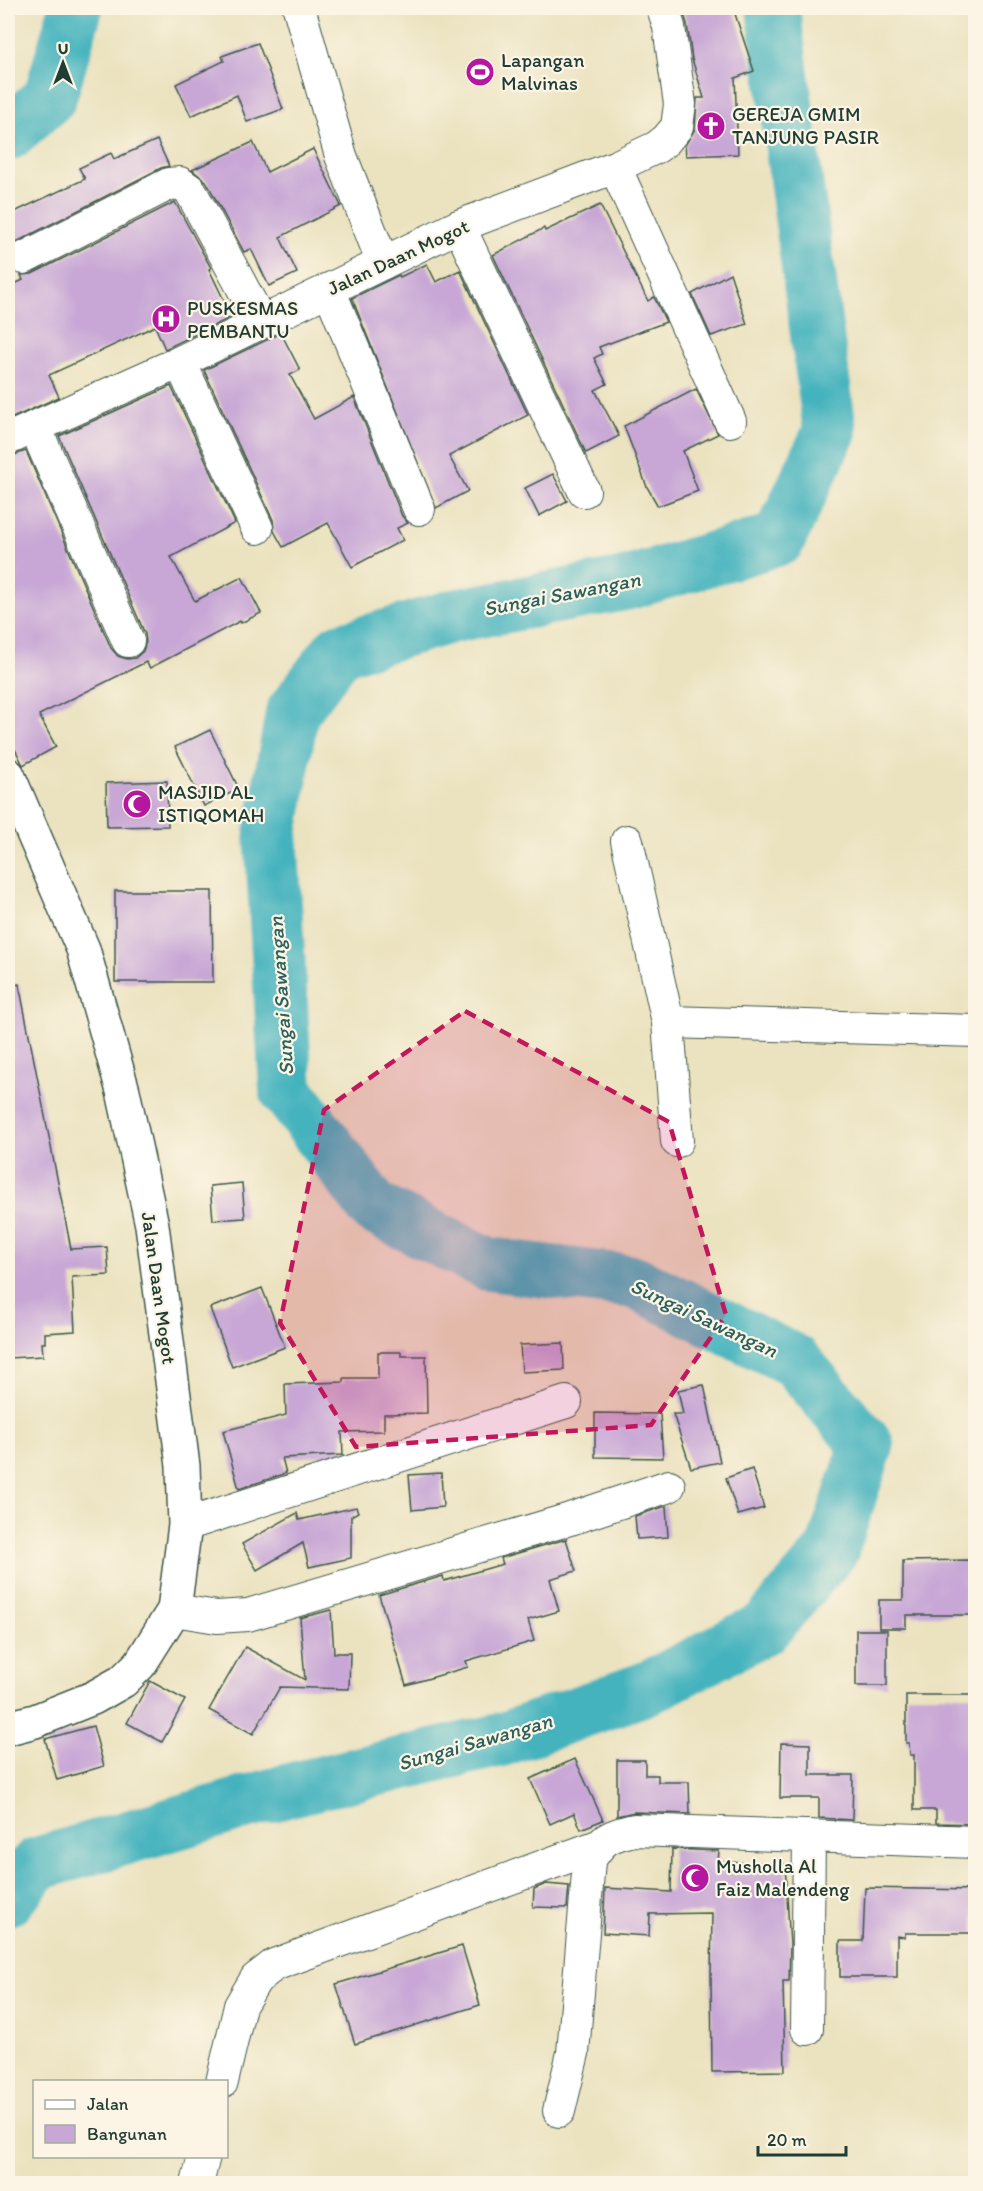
<svg xmlns="http://www.w3.org/2000/svg" width="983" height="2191" viewBox="0 0 983 2191" font-family="Itim,sans-serif">
  <rect width="100%" height="100%" fill="#fcf5e5"/>
  <filter id="ink" filterUnits="userSpaceOnUse"><feTurbulence type="fractalNoise" baseFrequency=".0167" numOctaves="2"/><feDisplacementMap in="SourceGraphic" scale="12" xChannelSelector="R" yChannelSelector="G"/><feConvolveMatrix kernelMatrix="1 2 1 2 8 2 1 2 1" color-interpolation-filters="sRGB"/></filter>
  <filter id="wash" filterUnits="userSpaceOnUse"><feTurbulence type="fractalNoise" baseFrequency=".008" numOctaves="4" result="noise"/><feDisplacementMap in="SourceGraphic" scale="24" xChannelSelector="R" yChannelSelector="G"/><feGaussianBlur stdDeviation="1.35" result="paint"/><feColorMatrix in="noise" values="0 0 0 0 0 0 0 0 0 0 0 0 0 0 0 0 0 1.4 0 .05"/><feComposite in="paint" operator="in"/></filter>
  <g filter="url(#wash)">
    <rect width="100%" height="100%" fill="#ebe2bf"/>
    <g fill="none" stroke-linecap="round" stroke-linejoin="round">
      <g stroke="#44b3be" stroke-width="54">
        <path d="M 8,134 L 50,97 L 76,8"/>
        <path d="M 8,1899 L 37,1864 L 289,1790 L 501,1740 L 650,1687 L 766,1627 L 832,1550 L 867,1445 L 795,1361 L 634,1282 L 488,1264 L 374,1208 L 286,1090 L 271,834 L 292,713 L 339,650 L 453,616 L 625,584 L 779,539 L 830,431 L 773,8"/>
      </g>
    </g>
    <g id="blocks">
      <g fill="#c8a7d6">
        <path d="M 682,8 L 733,8 L 754,71 L 735,78 L 738,154 L 686,156 L 685,145 L 695,129 L 697,98 L 704,98 L 692,59 L 687,24 Z"/>
        <path d="M 258,43 L 283,109 L 247,122 L 237,95 L 191,116 L 176,84 L 224,61 L 222,56 Z"/>
        <path d="M 157,140 L 169,166 L 161,168 L 16,242 L 9,249 L 8,215 L 85,179 L 79,168 L 111,153 L 114,159 Z"/>
        <path d="M 253,142 L 267,172 L 313,149 L 341,206 L 280,237 L 297,273 L 269,286 L 251,249 L 244,252 L 206,181 L 192,170 Z"/>
        <path d="M 175,202 L 211,268 L 209,269 L 232,317 L 165,349 L 155,326 L 49,375 L 59,397 L 8,420 L 8,287 L 23,280 L 21,275 L 32,274 Z"/>
        <path d="M 600,205 L 648,301 L 654,297 L 666,322 L 599,347 L 602,354 L 594,358 L 607,384 L 595,390 L 619,436 L 586,453 L 493,255 L 544,228 L 545,231 Z"/>
        <path d="M 427,264 L 436,282 L 460,270 L 528,415 L 449,456 L 468,491 L 436,508 L 352,298 L 399,275 L 400,277 Z"/>
        <path d="M 730,273 L 747,324 L 711,336 L 692,294 Z"/>
        <path d="M 281,333 L 300,370 L 290,375 L 314,419 L 354,397 L 402,516 L 408,523 L 397,528 L 403,540 L 352,567 L 328,523 L 283,547 L 274,531 L 273,520 L 204,370 Z"/>
        <path d="M 171,386 L 235,523 L 171,557 L 195,601 L 242,577 L 261,613 L 241,623 L 240,621 L 150,668 L 146,662 L 39,715 L 56,747 L 23,765 L 8,735 L 8,457 L 26,451 L 111,648 L 118,656 L 127,659 L 135,658 L 143,651 L 146,642 L 145,634 L 59,436 Z"/>
        <path d="M 696,389 L 718,434 L 683,451 L 698,491 L 658,506 L 647,487 L 624,426 Z"/>
        <path d="M 553,474 L 567,501 L 539,516 L 525,488 Z"/>
        <path d="M 210,730 L 239,789 L 204,806 L 175,747 Z"/>
        <path d="M 167,781 L 168,826 L 107,827 L 106,783 Z"/>
        <path d="M 115,891 L 212,891 L 213,982 L 115,982 Z"/>
        <path d="M 19,984 L 71,1249 L 107,1247 L 109,1275 L 72,1277 L 75,1331 L 45,1333 L 45,1343 L 42,1343 L 43,1356 L 8,1358 L 8,986 Z"/>
        <path d="M 242,1183 L 245,1218 L 213,1220 L 210,1186 Z"/>
        <path d="M 262,1288 L 285,1347 L 232,1367 L 210,1308 Z"/>
        <path d="M 563,1343 L 564,1370 L 522,1372 L 520,1345 Z"/>
        <path d="M 378,1352 L 401,1352 L 401,1356 L 426,1356 L 427,1413 L 384,1414 L 384,1431 L 342,1432 L 343,1455 L 282,1458 L 286,1473 L 239,1489 L 223,1431 L 286,1415 L 285,1384 L 344,1382 L 344,1378 L 378,1378 Z"/>
        <path d="M 704,1385 L 720,1462 L 691,1468 L 673,1414 L 683,1414 L 678,1390 Z"/>
        <path d="M 595,1413 L 660,1414 L 663,1458 L 595,1457 Z"/>
        <path d="M 752,1469 L 764,1508 L 738,1515 L 726,1478 Z"/>
        <path d="M 441,1473 L 443,1507 L 412,1510 L 409,1475 Z"/>
        <path d="M 666,1506 L 668,1537 L 637,1539 L 635,1516 Z"/>
        <path d="M 356,1507 L 358,1512 L 351,1516 L 351,1558 L 309,1567 L 303,1543 L 257,1570 L 242,1544 L 297,1513 L 299,1520 Z"/>
        <path d="M 566,1539 L 576,1571 L 550,1579 L 559,1611 L 528,1620 L 534,1641 L 466,1661 L 468,1667 L 406,1685 L 379,1595 L 443,1576 L 444,1581 L 503,1564 L 501,1558 Z"/>
        <path d="M 972,1560 L 972,1569 L 975,1569 L 975,1606 L 972,1606 L 972,1615 L 906,1615 L 906,1628 L 879,1628 L 879,1600 L 903,1600 L 903,1561 Z"/>
        <path d="M 331,1610 L 334,1653 L 350,1653 L 349,1689 L 280,1687 L 253,1734 L 209,1710 L 245,1647 L 305,1680 L 300,1618 Z"/>
        <rect x="856" y="1630" width="31" height="56"/>
        <path d="M 150,1681 L 185,1700 L 162,1742 L 127,1723 Z"/>
        <path d="M 906,1695 L 975,1695 L 975,1824 L 936,1823 L 936,1810 L 914,1810 L 914,1755 L 910,1755 L 909,1743 L 906,1743 Z"/>
        <path d="M 93,1726 L 104,1766 L 57,1780 L 45,1739 Z"/>
        <path d="M 781,1743 L 810,1744 L 810,1775 L 853,1775 L 852,1820 L 819,1818 L 819,1798 L 780,1798 Z"/>
        <path d="M 575,1759 L 603,1820 L 581,1829 L 574,1813 L 550,1824 L 530,1779 Z"/>
        <path d="M 617,1760 L 645,1760 L 645,1775 L 658,1775 L 658,1782 L 689,1782 L 690,1814 L 634,1812 L 617,1816 Z"/>
        <path d="M 672,1849 L 719,1851 L 718,1862 L 785,1864 L 790,1945 L 789,1981 L 783,1981 L 785,2071 L 712,2072 L 711,1975 L 712,1913 L 650,1914 L 649,1936 L 603,1933 L 605,1888 L 671,1892 Z"/>
        <path d="M 546,1884 L 569,1886 L 567,1908 L 533,1907 L 534,1889 Z"/>
        <path d="M 865,1888 L 974,1890 L 974,1933 L 905,1933 L 905,1937 L 897,1936 L 897,1977 L 840,1977 L 840,1941 L 863,1941 Z"/>
        <path d="M 462,1946 L 480,2005 L 355,2044 L 336,1984 Z"/>
      </g>
    </g>
  </g>
  <g filter="url(#ink)">
    <use href="#blocks" fill-opacity="0" stroke="#3e5649" stroke-width="1.5"/>
    <g fill="none" stroke-linecap="round" stroke-linejoin="round">
      <g stroke="#3e5649" stroke-width="34">
        <g id="minor">
          <path d="M 299,8 L 341,156 L 383,263"/>
          <path d="M 615,167 L 730,421"/>
          <path d="M 459,226 L 584,491"/>
          <path d="M 24,258 L 169,184 L 180,183 L 190,190 L 261,322"/>
          <path d="M 329,289 L 419,509"/>
          <path d="M 180,362 L 257,528"/>
          <path d="M 35,427 L 128,641"/>
          <path d="M 8,439 L 180,362 L 459,226 L 615,167 L 657,147 L 666,140 L 677,127 L 680,104 L 669,27 L 663,8"/>
          <path d="M 627,841 L 668,1022 L 677,1141"/>
          <path d="M 668,1022 L 976,1031"/>
          <path d="M 185,1525 L 566,1402"/>
          <path d="M 174,1610 L 217,1617 L 248,1615 L 570,1519 L 669,1486"/>
          <path d="M 807,2029 L 809,1836"/>
          <path d="M 222,2082 L 240,2006 L 256,1979 L 274,1965 L 598,1846"/>
          <path d="M 559,2111 L 573,2053 L 589,1861 C 603,1838 609,1836 634,1830 L 976,1842"/>
          <path d="M 197,2184 L 204,2156"/>
        </g>
      </g>
      <g stroke="#3e5649" stroke-width="36">
        <path id="secondary" d="M 8,775 L 83,949 L 123,1091 L 152,1225 L 183,1466 L 185,1525 L 174,1610 L 140,1664 L 123,1681 L 93,1698 L 35,1721 L 8,1728"/>
      </g>
      <use href="#minor" stroke="#fff" stroke-width="32"/>
      <use href="#secondary" stroke="#fff" stroke-width="33"/>
    </g>
  </g>
  <path fill="#c2185b" fill-opacity="0.2" stroke="#c2185b" stroke-width="4.5" stroke-dasharray="12 8" stroke-linejoin="round" d="M 465,1011 L 669,1122 L 726,1315 L 651,1425 L 356,1447 L 280,1323 L 324,1110 Z"/>
  <defs>
    <g id="stadium-disc" transform="scale(1.5)"><circle r="9.5" fill="#b5179e" stroke="#fcf5e5"/><path d="M0-5a6.5 5 0 1 0 0 10a6.5 5 0 1 0 0-10ZM-3.5-1.8h7v3.6h-7Z" fill="#fff"/></g>
    <g id="church-disc" transform="scale(1.5)"><circle r="9.5" fill="#b5179e" stroke="#fcf5e5"/><path d="M-1.2-6h2.4v3.5h3.3v2.4h-3.3V6h-2.4V-.1h-3.3v-2.4h3.3Z" fill="#fff"/></g>
    <g id="hospital-disc" transform="scale(1.5)"><circle r="9.5" fill="#b5179e" stroke="#fcf5e5"/><path d="M-5-5h3v3.5h4V-5h3V5h-3V1.5h-4V5h-3Z" fill="#fff"/></g>
    <g id="mosque-disc" transform="scale(1.5)"><circle r="9.5" fill="#b5179e" stroke="#fcf5e5"/><path d="M3.5-4.9A6 6 0 1 0 3.5 4.9A5 5 0 1 1 3.5-4.9Z" fill="#fff"/></g>
  </defs>
  <g fill-rule="evenodd">
    <use href="#stadium-disc" x="480" y="72"/>
    <use href="#church-disc" x="711" y="126"/>
    <use href="#hospital-disc" x="166" y="319"/>
    <use href="#mosque-disc" x="137" y="804"/>
    <use href="#mosque-disc" x="695" y="1878"/>
  </g>
  <g text-anchor="middle" stroke-width="4.5" stroke-linejoin="round" paint-order="stroke">
    <g font-size="20" fill="#1f3d34" stroke="#fcf5e5" text-anchor="start">
      <text x="501" y="67">Lapangan<tspan x="501" dy="23">Malvinas</tspan></text>
      <text x="732" y="121">GEREJA GMIM<tspan x="732" dy="23">TANJUNG PASIR</tspan></text>
      <text x="187" y="315">PUSKESMAS<tspan x="187" dy="23">PEMBANTU</tspan></text>
      <text x="158" y="799">MASJID AL<tspan x="158" dy="23">ISTIQOMAH</tspan></text>
      <text x="716" y="1873">Musholla Al<tspan x="716" dy="23">Faiz Malendeng</tspan></text>
    </g>
    <g font-size="20" fill="#1f3d34" stroke="#fcf5e5">
      <text transform="translate(398 257) rotate(-25)" y="7">Jalan Daan Mogot</text>
      <text transform="translate(159 1288) rotate(82)" y="7">Jalan Daan Mogot</text>
    </g>
    <g font-size="21" font-style="italic" fill="#2a605d" stroke="#fcf5e5">
      <text transform="translate(562 594) rotate(-11)" y="7">Sungai Sawangan</text>
      <text transform="translate(281 996) rotate(-94)" y="7">Sungai Sawangan</text>
      <text transform="translate(704 1318) rotate(25)" y="7">Sungai Sawangan</text>
      <text transform="translate(475 1742) rotate(-16)" y="7">Sungai Sawangan</text>
    </g>
  </g>
  <rect width="983" height="2191" fill="none" stroke="#fcf5e5" stroke-width="30"/>
  <rect x="33" y="2080" width="195" height="78" fill="#fcf5e5" stroke="#a4ab9e" stroke-width="1.5"/>
  <rect x="45" y="2100" width="30" height="9" fill="#ffffff" stroke="#a4ab9e" stroke-width="1.5"/>
  <text x="87" y="2110" font-size="18" fill="#1f3d34">Jalan</text>
  <rect x="45" y="2125" width="30" height="18" fill="#c8a7d6" stroke="#a4ab9e" stroke-width="1.5"/>
  <text x="87" y="2140" font-size="18" fill="#1f3d34">Bangunan</text>
  <g transform="translate(63 63)" stroke="#fcf5e5" stroke-width="4.5" paint-order="stroke">
  <path d="M0-4.5L10 22L0 15L-10 22Z" fill="#1f3d34"/>
  <text y="-9" font-size="16" font-weight="bold" text-anchor="middle" fill="#1f3d34">U</text>
  </g>
  <path d="M758 2146v9h88v-9" fill="none" stroke="#1f3d34" stroke-width="3"/>
  <text x="767" y="2146" font-size="18" fill="#1f3d34" stroke="#fcf5e5" stroke-width="4.5" paint-order="stroke">20 m</text>
</svg>
